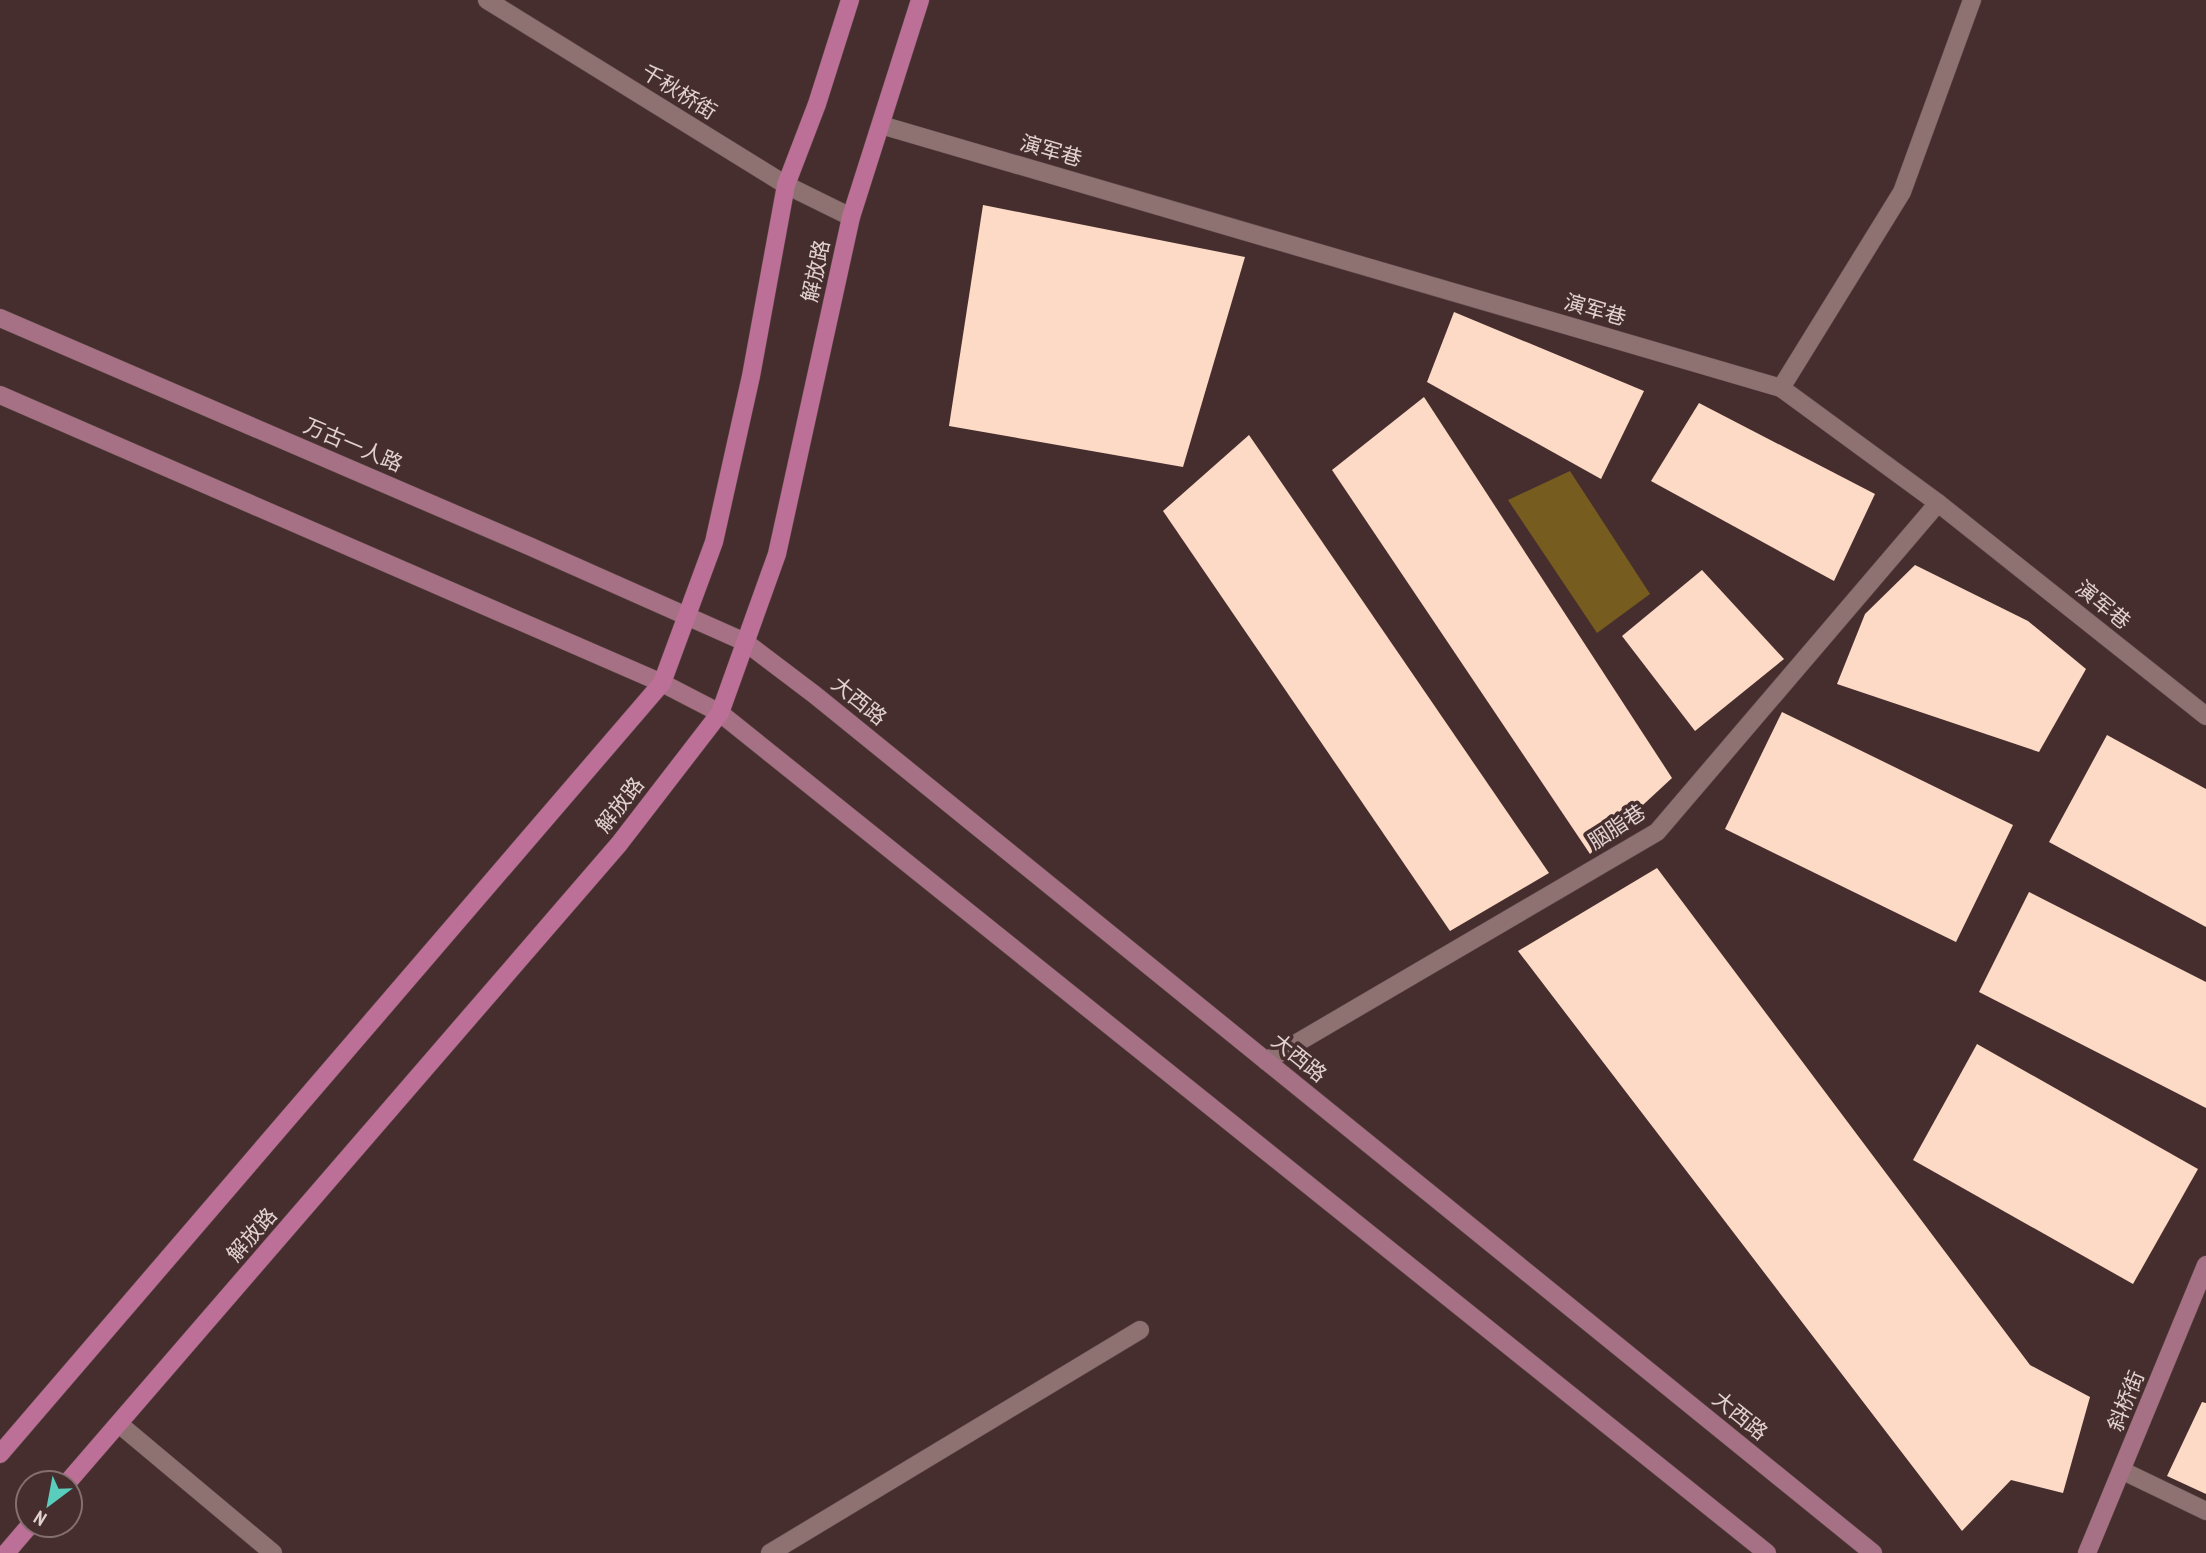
<svg xmlns="http://www.w3.org/2000/svg" width="2206" height="1553" viewBox="0 0 2206 1553" font-family="'PT Sans Narrow','Noto Sans SC',sans-serif">
  <rect width="100%" height="100%" fill="#462e2e"/>
  <path fill="#775c1f" d="M 1570,471 L 1650,594 L 1597,633 L 1508,500 Z"/>
  <g fill="#fddac6">
    <path d="M 983,205 L 1245,257 L 1183,467 L 949,426 Z"/>
    <path d="M 1454,312 L 1644,391 L 1601,479 L 1427,382 Z"/>
    <path d="M 1424,397 L 1672,778 L 1590,854 L 1332,470 Z"/>
    <path d="M 1699,403 L 1875,494 L 1834,581 L 1651,481 Z"/>
    <path d="M 1249,435 L 1549,873 L 1450,931 L 1163,511 Z"/>
    <path d="M 1915,565 L 2028,621 L 2086,669 L 2039,752 L 1837,684 L 1865,614 Z"/>
    <path d="M 1702,570 L 1784,659 L 1695,731 L 1622,636 Z"/>
    <path d="M 1782,712 L 2013,825 L 1956,942 L 1725,829 Z"/>
    <path d="M 2107,735 L 2206,789 L 2206,927 L 2049,842 Z"/>
    <path d="M 1657,868 L 2030,1365 L 2090,1397 L 2063,1493 L 2011,1480 L 1962,1531 L 1518,951 Z"/>
    <path d="M 2029,892 L 2206,982 L 2206,1108 L 1979,992 Z"/>
    <path d="M 1977,1044 L 2198,1169 L 2133,1284 L 1913,1160 Z"/>
    <path d="M 2202,1402 L 2206,1403 L 2206,1494 L 2167,1476 Z"/>
  </g>
  <g fill="none" stroke-linecap="round" stroke-linejoin="round">
    <g stroke="#5f4a4a" stroke-width="19">
      <g id="lane">
        <path d="M 1266,1061 L 1657,832 L 1938,503"/>
        <path d="M 119,1424 L 273,1553"/>
        <path d="M 2123,1471 L 2206,1511"/>
        <path d="M 770,1553 L 1140,1330"/>
      </g>
    </g>
    <g stroke="#5f4a4a" stroke-width="19">
      <g id="street">
        <path d="M 487,0 L 786,185 L 851,217"/>
        <path d="M 881,125 L 1781,388 L 1938,503 L 2206,716"/>
        <path d="M 1781,388 L 1902,192 L 1972,0"/>
      </g>
    </g>
    <g stroke="#5f4a4a" stroke-width="19">
      <g id="secondary">
        <path d="M 0,318 L 529,546 L 745,642 L 815,695 L 1873,1553"/>
        <path d="M 0,395 L 662,683 L 720,713 L 1767,1553"/>
        <path d="M 2087,1553 L 2206,1265"/>
      </g>
    </g>
    <g stroke="#5f4a4a" stroke-width="19">
      <g id="primary">
        <path d="M 0,1454 L 662,683 L 714,542 L 751,376 L 786,185 L 817,104 L 850,0"/>
        <path d="M 67,1483 L 619,844 L 720,713 L 777,554 L 851,217 L 920,0"/>
        <path d="M 6,1553 L 30,1525"/>
      </g>
    </g>
    <use href="#lane" stroke="#8e7171" stroke-width="18"/>
    <use href="#street" stroke="#8e7171" stroke-width="18"/>
    <use href="#secondary" stroke="#a67184" stroke-width="18"/>
    <use href="#primary" stroke="#bd7097" stroke-width="18"/>
  </g>
  <g text-anchor="middle" stroke-width="7" stroke-linejoin="round" paint-order="stroke">
    <g font-size="21" fill="#e2d1d1" stroke="#462e2e">
      <text transform="translate(679 92) rotate(32)" y="7">千秋桥街</text>
      <text transform="translate(1051 151) rotate(16)" y="7">演军巷</text>
      <text transform="translate(816 271) rotate(-78)" y="7">解放路</text>
      <text transform="translate(1595 310) rotate(16)" y="7">演军巷</text>
      <text transform="translate(353 445) rotate(23)" y="7">万古一人路</text>
      <text transform="translate(2103 605) rotate(39)" y="7">演军巷</text>
      <text transform="translate(859 701) rotate(39)" y="7">大西路</text>
      <text transform="translate(620 805) rotate(-52)" y="7">解放路</text>
      <text transform="translate(1617 827) rotate(-33)" y="7">胭脂巷</text>
      <text transform="translate(1299 1058) rotate(39)" y="7">大西路</text>
      <text transform="translate(252 1235) rotate(-49)" y="7">解放路</text>
      <text transform="translate(2126 1401) rotate(-68)" y="7">斜桥街</text>
      <text transform="translate(1740 1416) rotate(39)" y="7">大西路</text>
    </g>
  </g>
  <g transform="translate(49 1504) rotate(212)"><circle r="33" fill="#462e2e" stroke="#846f6f" stroke-width="2"/>
  <path d="M0-5L12 26L0 18L-12 26Z" fill="#5acebd"/>
  <text y="-10" font-size="19" font-weight="bold" text-anchor="middle" fill="#e2d1d1">N</text>
  </g>
</svg>
